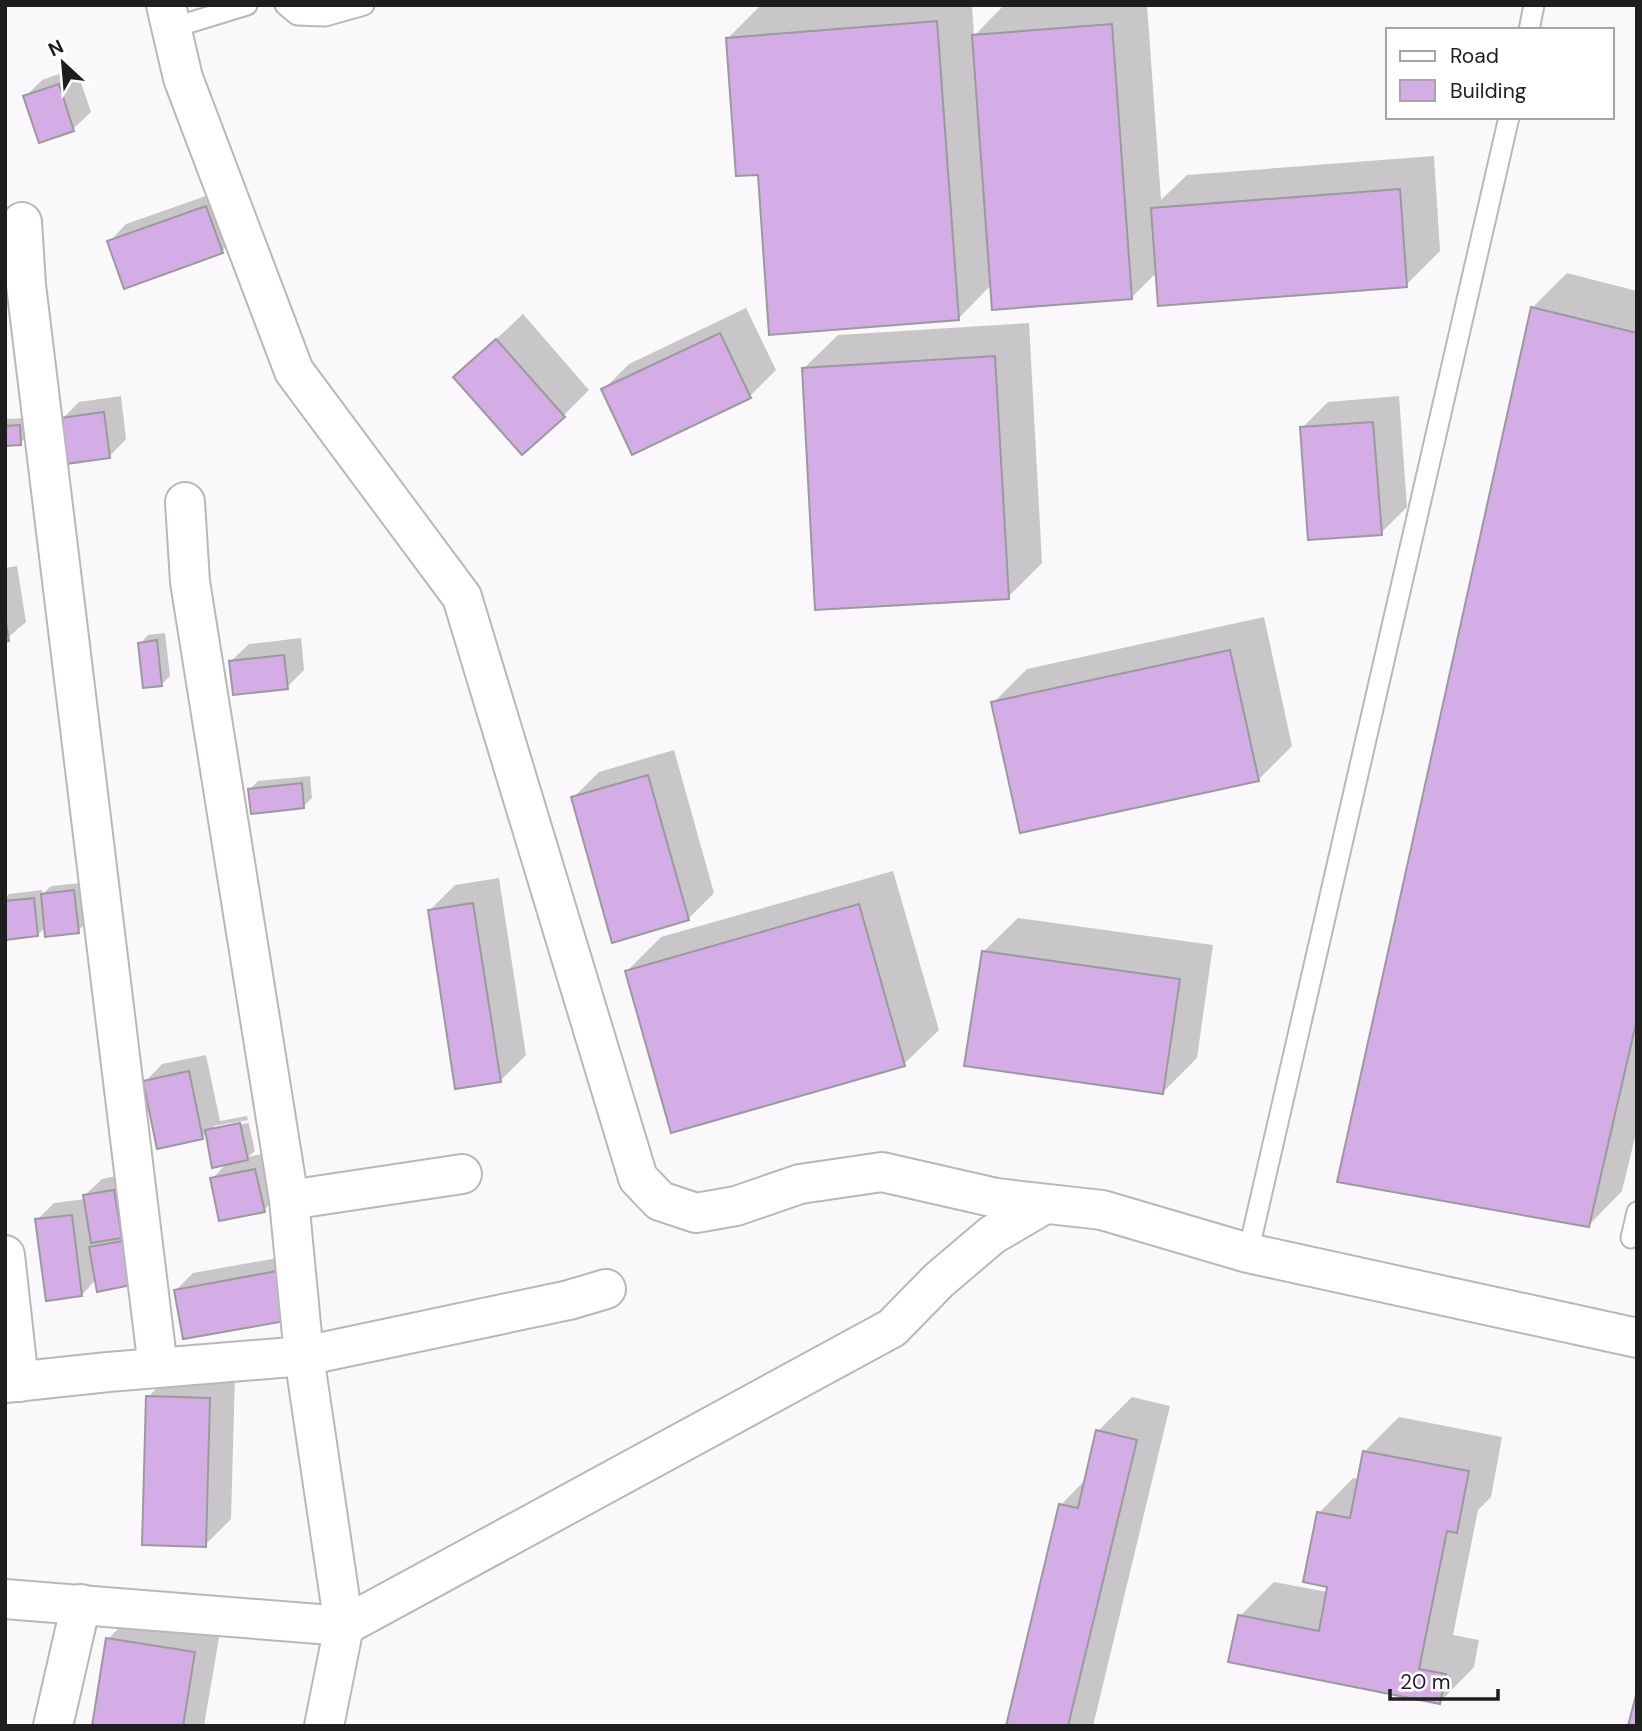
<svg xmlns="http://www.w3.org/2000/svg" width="1642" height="1731" viewBox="0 0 1642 1731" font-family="'DM Sans',sans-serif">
  <rect width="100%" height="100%" fill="#faf8fb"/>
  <g fill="#0003" fill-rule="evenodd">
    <path d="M 761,5 L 972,5 L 974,36 L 1004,5 L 1147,5 L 1161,200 L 1187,175 L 1434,156 L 1440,251 L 1406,285 L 1157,272 L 1131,298 L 991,285 L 958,319 L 760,173 L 728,38 Z"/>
    <path d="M 76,68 L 91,112 L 73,129 L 25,97 L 42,80 Z"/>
    <path d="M 223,190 L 239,234 L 222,251 L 109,242 L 126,224 Z"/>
    <path d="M 1567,273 L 1637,291 L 1637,1129 L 1622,1191 L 1588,1226 L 1532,308 Z"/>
    <path d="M 746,308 L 776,370 L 750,396 L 603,390 L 629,364 Z"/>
    <path d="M 523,314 L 589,390 L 563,416 L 456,377 Z"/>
    <path d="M 1029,323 L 1042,563 L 1008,597 L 803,369 L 838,335 Z"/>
    <path d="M 121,396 L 126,439 L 109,457 L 62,419 L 79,402 Z"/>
    <path d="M 1399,396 L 1407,507 L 1381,533 L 1302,428 L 1328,402 Z"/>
    <path d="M 27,418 L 28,435 L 20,443 L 5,444 L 5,419 Z"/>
    <path d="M 17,566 L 26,622 L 5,640 L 5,568 Z"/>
    <path d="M 1264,617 L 1292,746 L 1258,780 L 993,703 L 1027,669 Z"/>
    <path d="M 165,633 L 170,676 L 162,684 L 140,644 L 148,635 Z"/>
    <path d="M 301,638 L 304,670 L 287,687 L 231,661 L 249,644 Z"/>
    <path d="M 674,750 L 714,893 L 688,919 L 573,798 L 599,772 Z"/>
    <path d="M 310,776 L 312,798 L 304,806 L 250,789 L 258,781 Z"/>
    <path d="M 893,871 L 939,1030 L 904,1064 L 627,971 L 661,937 Z"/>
    <path d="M 499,878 L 526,1055 L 500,1081 L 429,911 L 455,885 Z"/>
    <path d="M 82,883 L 86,923 L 78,931 L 46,927 L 37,935 L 5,938 L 5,898 L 9,894 L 42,890 L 42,895 L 51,886 Z"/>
    <path d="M 1018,918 L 1213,945 L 1197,1058 L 1163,1092 L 983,952 Z"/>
    <path d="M 206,1055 L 220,1121 L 247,1116 L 255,1151 L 248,1157 L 272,1152 L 281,1193 L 264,1210 L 212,1179 L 227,1163 L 207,1133 L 202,1137 L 145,1082 L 162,1064 ZM 248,1120 L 248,1123 L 214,1130 L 214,1126 Z"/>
    <path d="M 131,1173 L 145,1224 L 82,1295 L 37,1220 L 54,1203 L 85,1199 L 84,1196 L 102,1179 Z"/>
    <path d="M 294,1255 L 302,1302 L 176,1290 L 193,1273 Z"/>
    <path d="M 174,1371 L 235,1373 L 231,1519 L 205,1545 L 148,1397 Z"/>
    <path d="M 1132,1397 L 1170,1406 L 1093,1726 L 1008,1726 L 1061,1505 L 1086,1479 L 1098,1431 Z"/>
    <path d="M 1399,1417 L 1502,1437 L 1491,1497 L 1478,1510 L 1453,1635 L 1479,1640 L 1474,1667 L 1440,1702 L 1240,1616 L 1274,1582 L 1328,1592 L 1319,1513 L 1353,1478 L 1359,1479 L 1365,1451 Z"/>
    <path d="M 134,1613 L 221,1626 L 204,1726 L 94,1726 L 108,1639 Z"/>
  </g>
  <g fill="#d5ade6" stroke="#9b999c" stroke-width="2">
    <path d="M 937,21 L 959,320 L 769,335 L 758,175 L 736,176 L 726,38 Z"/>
    <path d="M 1112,24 L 1132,299 L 992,310 L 972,35 Z"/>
    <path d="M 59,84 L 74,131 L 39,143 L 23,96 Z"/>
    <path d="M 1400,189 L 1407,287 L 1158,306 L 1151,208 Z"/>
    <path d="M 206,206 L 223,253 L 124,289 L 107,241 Z"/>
    <path d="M 1531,307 L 1637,333 L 1637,1019 L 1589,1227 L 1337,1182 Z"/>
    <path d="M 720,333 L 751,398 L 632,455 L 601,389 Z"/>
    <path d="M 496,339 L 565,417 L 522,455 L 453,377 Z"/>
    <path d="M 995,356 L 1009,599 L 815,610 L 802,368 Z"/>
    <path d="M 104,412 L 110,458 L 66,464 L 60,418 Z"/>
    <path d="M 1373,422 L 1382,535 L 1308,540 L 1300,427 Z"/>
    <path d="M 20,425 L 21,445 L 5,446 L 5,426 Z"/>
    <path d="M 5,617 L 9,641 L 5,642 Z"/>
    <path d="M 157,640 L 162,686 L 143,688 L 138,643 Z"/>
    <path d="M 1230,650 L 1259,781 L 1020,833 L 991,702 Z"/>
    <path d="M 284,655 L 288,689 L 233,695 L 229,661 Z"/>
    <path d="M 648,775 L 689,920 L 612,943 L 571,797 Z"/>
    <path d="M 302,783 L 304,808 L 251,814 L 248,789 Z"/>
    <path d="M 74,890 L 79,933 L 45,937 L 41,894 Z"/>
    <path d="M 34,898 L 38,936 L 5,940 L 5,901 Z"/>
    <path d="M 473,903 L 501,1082 L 455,1089 L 428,910 Z"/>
    <path d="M 859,904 L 905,1066 L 671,1133 L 625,971 Z"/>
    <path d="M 982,951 L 1180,979 L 1163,1094 L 964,1066 Z"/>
    <path d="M 189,1071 L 203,1139 L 157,1149 L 143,1081 Z"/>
    <path d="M 240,1123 L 248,1160 L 212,1168 L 205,1130 Z"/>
    <path d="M 255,1169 L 265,1212 L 219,1221 L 210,1178 Z"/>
    <path d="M 114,1190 L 122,1238 L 91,1243 L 83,1195 Z"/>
    <path d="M 72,1215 L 82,1296 L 46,1301 L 35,1219 Z"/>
    <path d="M 128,1240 L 136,1284 L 97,1292 L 89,1247 Z"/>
    <path d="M 277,1271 L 286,1321 L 183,1339 L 174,1290 Z"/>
    <path d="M 146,1396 L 210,1398 L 206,1547 L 142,1545 Z"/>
    <path d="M 1096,1430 L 1137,1440 L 1068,1726 L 1006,1726 L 1059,1504 L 1078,1508 Z"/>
    <path d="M 1363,1451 L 1469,1471 L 1457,1533 L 1447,1531 L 1419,1669 L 1446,1674 L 1440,1704 L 1228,1662 L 1238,1615 L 1319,1631 L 1327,1587 L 1303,1582 L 1317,1512 L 1350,1518 Z"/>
    <path d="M 106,1638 L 195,1652 L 183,1726 L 92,1726 Z"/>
    <path d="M 1637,1691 L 1637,1726 L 1628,1726 Z"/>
  </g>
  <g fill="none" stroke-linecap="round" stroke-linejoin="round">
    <g stroke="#b9b7ba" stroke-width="23">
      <g id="lane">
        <path d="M 285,5 L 297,15 L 325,16 L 364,5"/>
        <path d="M 172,28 L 247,5"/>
        <path d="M 1529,30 L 1534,5"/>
        <path d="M 1631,1238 L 1637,1212"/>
        <path d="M 1248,1253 L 1509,117"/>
      </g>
    </g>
    <g stroke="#b9b7ba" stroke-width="42">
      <g id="street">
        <path d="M 166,5 L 183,78 L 294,371 L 462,597 L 638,1178 L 660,1201 L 696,1213 L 736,1206 L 800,1184 L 882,1172 L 996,1198 L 1102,1210 L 1248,1253 L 1637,1338"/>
        <path d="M 22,222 L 26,285 L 158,1368"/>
        <path d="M 185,502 L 190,582 L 289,1200 L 304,1356 L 344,1626 L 324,1726"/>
        <path d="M 289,1200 L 462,1174"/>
        <path d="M 5,1255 L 19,1382"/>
        <path d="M 5,1383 L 108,1372 L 304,1356 L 569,1300 L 606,1289"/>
        <path d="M 5,1599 L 344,1626 L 892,1328 L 939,1280 L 992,1235 L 1043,1205"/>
        <path d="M 53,1726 L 81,1604"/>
      </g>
    </g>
    <use href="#lane" stroke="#fff" stroke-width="19"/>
    <use href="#street" stroke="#fff" stroke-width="38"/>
  </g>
  <rect width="1642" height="1731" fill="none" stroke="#1f1e1f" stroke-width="14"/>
  <rect x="1386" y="28" width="228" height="91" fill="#ffffff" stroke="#a5a5a5" stroke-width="2"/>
  <rect x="1400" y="51" width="35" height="10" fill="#ffffff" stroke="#a5a5a5" stroke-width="2"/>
  <text x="1450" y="63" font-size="21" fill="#1f1e1f">Road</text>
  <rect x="1400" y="80" width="35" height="21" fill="#d5ade6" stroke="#a5a5a5" stroke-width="2"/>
  <text x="1450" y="98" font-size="21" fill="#1f1e1f">Building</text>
  <g transform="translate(63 63) rotate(334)" stroke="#ffffff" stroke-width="5" paint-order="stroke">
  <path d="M0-5L12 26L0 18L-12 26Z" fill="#1f1e1f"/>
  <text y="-10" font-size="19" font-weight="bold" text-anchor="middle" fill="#1f1e1f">N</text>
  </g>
  <path d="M1390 1689v10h108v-10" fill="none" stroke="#1f1e1f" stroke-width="3.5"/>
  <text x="1400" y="1689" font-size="21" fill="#1f1e1f" stroke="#ffffff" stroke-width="5" paint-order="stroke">20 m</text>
</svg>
